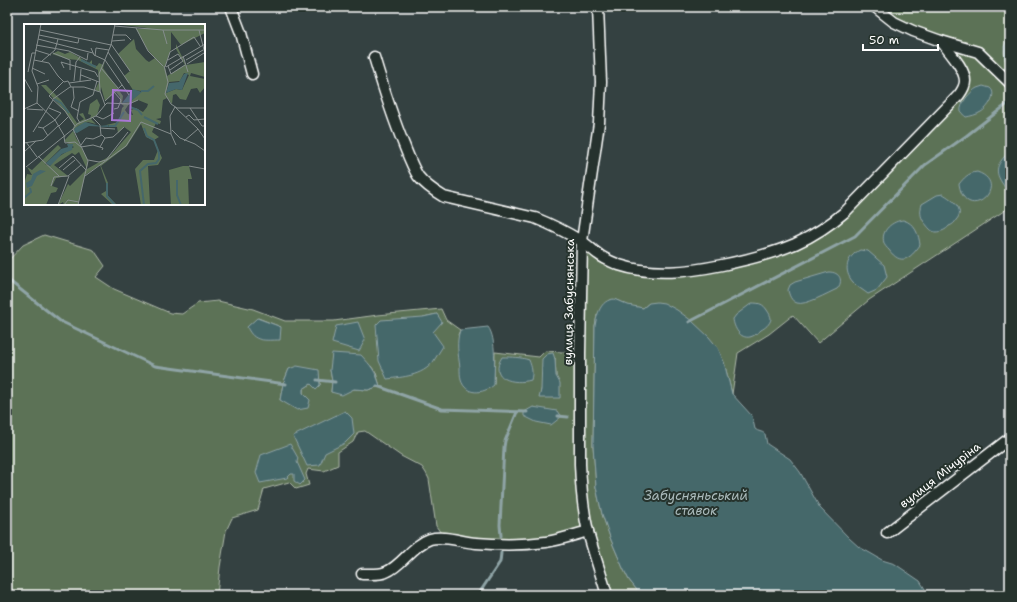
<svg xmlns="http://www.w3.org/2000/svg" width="1017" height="602" viewBox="0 0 1017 602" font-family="'Shantell Sans',sans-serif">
  <rect width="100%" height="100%" fill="#344141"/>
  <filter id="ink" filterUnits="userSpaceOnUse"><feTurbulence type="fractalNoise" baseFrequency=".025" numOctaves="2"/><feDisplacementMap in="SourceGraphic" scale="8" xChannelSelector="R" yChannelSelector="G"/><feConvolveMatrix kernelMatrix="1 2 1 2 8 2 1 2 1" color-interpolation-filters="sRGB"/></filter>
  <g filter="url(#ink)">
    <path fill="#5c7256" stroke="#aeb8aa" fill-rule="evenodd" d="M 875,7 L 1010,7 C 1010,14 1011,22 1010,29 C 1008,43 998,52 1010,65 L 1010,207 L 869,300 L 818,343 L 793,315 L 769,334 L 738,353 L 732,394 L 724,362 L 649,303 L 643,308 C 638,307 632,307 627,305 C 619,302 619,299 609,300 L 597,315 L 595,326 L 593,445 L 596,487 L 602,514 L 611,540 L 623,568 L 629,580 L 641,595 L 607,595 L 588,531 L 546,542 L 445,539 L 436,526 L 429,479 L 426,473 L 422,467 L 401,456 L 365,431 L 358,432 L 353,442 L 338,452 L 338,465 L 324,471 L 308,469 L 306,474 L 309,485 L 296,489 L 289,482 L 264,489 L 258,510 L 232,518 L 226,531 L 220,567 L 217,595 L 7,595 L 7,262 L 23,245 L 44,235 L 94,250 L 105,266 L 96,277 L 114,289 L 170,313 L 182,314 L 198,303 L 218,301 L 253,309 L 285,321 L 334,321 L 378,315 L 441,309 L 446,320 L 460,330 L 458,335 L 494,384 L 495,352 L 539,357 L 545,351 L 580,353 L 582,241 L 599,255 L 661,272 L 776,251 L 846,211 L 965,81 L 941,41 ZM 437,314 L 433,331 L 423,317 ZM 258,318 L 281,327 L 247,327 ZM 555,358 L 556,376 L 540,398 L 541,390 ZM 371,366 L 376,373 L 380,386 L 368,390 L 354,389 L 331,392 L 332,381 L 330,370 ZM 289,369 L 320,380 L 320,385 L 311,384 L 303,389 L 303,393 L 280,400 L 283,384 Z"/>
    <g fill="#45676b" stroke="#8fa4a6">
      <path d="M 1010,30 L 1010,65 L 1005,60 L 1004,47 Z"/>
      <path d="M 983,86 C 985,87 988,87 990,88 C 998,94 987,109 981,112 C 976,115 971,116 966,117 C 964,115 962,114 961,112 C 959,104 971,91 977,88 C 979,87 981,87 983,86 Z"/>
      <path d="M 1010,150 L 1010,192 C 1006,190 1004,186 1002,183 C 992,168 1000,162 1010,150 Z"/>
      <path d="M 977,172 C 1013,184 966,227 959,184 C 964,178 968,173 977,172 Z"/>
      <path d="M 943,194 C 952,199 966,210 956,220 C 955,223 952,225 949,226 C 946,230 941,232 935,232 C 930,231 927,225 924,222 C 920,216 920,211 922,204 L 937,195 Z"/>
      <path d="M 903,220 C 915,223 919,235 920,245 C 910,259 901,266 889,250 C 887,248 884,245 884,243 C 880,230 893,221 903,220 Z"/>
      <path d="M 860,250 L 868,251 L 884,265 L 887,277 L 877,290 L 868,294 C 863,290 857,287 853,282 C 843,271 846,257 860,250 Z"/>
      <path d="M 829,272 C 840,272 844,281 837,289 C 828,293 805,306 797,303 C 791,301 789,295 788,290 L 790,285 L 795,282 Z"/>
      <path d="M 614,299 L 628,305 L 643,308 L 649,303 L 657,302 L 664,303 L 677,310 L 692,321 L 709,337 L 718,348 L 724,362 L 732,394 L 752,416 L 755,429 C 758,432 762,431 765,434 L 767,444 L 790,459 L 800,472 L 820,508 L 849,538 L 859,547 L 870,553 L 882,560 L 895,564 L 920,581 L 925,589 L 925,595 L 641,595 L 629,580 L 623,568 L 611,540 L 602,514 L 596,487 L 593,445 L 595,326 C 597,315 600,300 614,299 Z"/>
      <path d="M 752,303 C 760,303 763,304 767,310 C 769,313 771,316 771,319 C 770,324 765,328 761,330 C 758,333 754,336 750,337 C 740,339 734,328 733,319 L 736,315 Z"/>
      <path d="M 437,314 L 442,322 L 433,332 L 443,346 C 440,351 436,357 433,362 C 422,376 403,377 387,379 L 379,361 L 376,325 L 381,320 L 423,317 Z"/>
      <path d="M 257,318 L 281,327 L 280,340 C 265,340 254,343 247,327 Z"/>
      <path d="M 358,322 L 365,340 L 359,351 L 332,343 L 336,326 Z"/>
      <path d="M 488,327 C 497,338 494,370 494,385 C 483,394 466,396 461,380 C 460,376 460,371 460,367 C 458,354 456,342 460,330 Z"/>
      <path d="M 332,353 L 361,355 C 372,367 375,370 380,386 L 368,390 L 354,389 L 342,395 L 331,392 L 332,381 L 330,370 Z"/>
      <path d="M 553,353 L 555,359 L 556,376 L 560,383 L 560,398 L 539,398 L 541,390 L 542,359 L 547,354 Z"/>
      <path d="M 502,357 C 512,357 520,357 529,360 C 532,368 533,372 531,380 C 514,385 488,379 502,357 Z"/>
      <path d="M 297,366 L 319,370 L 320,385 L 316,389 L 311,384 L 303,389 L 303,393 L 310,400 L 308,408 L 297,410 L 280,400 L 283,384 L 289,369 Z"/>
      <path d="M 533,407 L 557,411 L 561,417 L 551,425 L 536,422 L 524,416 L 524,412 Z"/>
      <path d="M 345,411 L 352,418 L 354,434 L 345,443 L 325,453 L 320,465 L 307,466 L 293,436 Z"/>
      <path d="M 290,444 L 298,458 L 297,462 L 305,480 L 300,485 L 294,481 L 294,474 L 291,474 L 287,478 L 260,483 L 256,473 L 261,455 Z"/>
    </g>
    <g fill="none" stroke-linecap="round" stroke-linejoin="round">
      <g stroke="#8fa4a6" stroke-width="3">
        <path d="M 7,279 L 60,321 L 155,366 L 286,384"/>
        <path d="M 689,322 L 855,236 L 925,165 L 966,136 L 1010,102"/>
        <path d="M 317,380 L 335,382"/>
        <path d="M 377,386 L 442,409 L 527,412"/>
        <path d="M 558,416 L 568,417"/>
        <path d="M 501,536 L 500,525 L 504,447 L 505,441 L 517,412"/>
        <path d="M 478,595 L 500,562 L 501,553"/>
      </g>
      <g stroke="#fff" stroke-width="13">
        <g id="minor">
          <path d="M 231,7 L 241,33 L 252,74"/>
          <path d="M 598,7 L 601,82 L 599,123 L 582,241 L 580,353 L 580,464 C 581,487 583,510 588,532 C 594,554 601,574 607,595"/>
          <path d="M 875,7 L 894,22 L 913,31 L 941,41 L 978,52 L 1010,83"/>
          <path d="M 374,57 C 383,87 392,116 404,145 C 408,155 412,166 418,176 C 425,185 434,191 444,197 L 535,218 C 550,224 566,232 581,241 C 587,244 592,250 598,254 C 604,259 612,262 619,265 C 653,276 688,272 722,265 C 747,260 771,254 795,244 C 813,236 831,224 846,211 L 959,95 C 962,91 965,86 965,81 C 965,68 948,51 941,41"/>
          <path d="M 887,533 L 1010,438"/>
          <path d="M 362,574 C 370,574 379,575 386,572 C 402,566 412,545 430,539 C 444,535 461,542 476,543 C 499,545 524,545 546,542 C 561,540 574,535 588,531"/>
        </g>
      </g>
      <use href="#minor" stroke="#26332d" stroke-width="10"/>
    </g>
  </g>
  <g text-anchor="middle" stroke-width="4" stroke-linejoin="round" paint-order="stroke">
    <g font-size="12" fill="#fff" stroke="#26332d">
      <text transform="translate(569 302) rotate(-89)" y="4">вулиця Забуснянська</text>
      <text transform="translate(940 475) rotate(-38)" y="4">вулиця Мічуріна</text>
    </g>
    <g font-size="13" font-style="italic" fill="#abbbbc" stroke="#26332d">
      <text x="696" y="500">Забусняньський<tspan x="696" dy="15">ставок</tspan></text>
    </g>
  </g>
  <g transform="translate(24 24)">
    <rect width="181" height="181" fill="#344141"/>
    <path d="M 91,0 L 181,0 L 181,9 L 157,21 L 147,8 L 147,25 L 141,43 L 143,52 L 161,41 L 152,25 L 152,20 L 162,41 L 181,38 L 181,53 L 167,49 L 166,52 L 181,55 L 181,63 L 176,69 L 173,64 L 167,65 L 162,76 L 156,75 L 152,70 L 149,71 L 148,80 L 143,74 L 139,76 L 137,94 L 132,95 L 137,97 L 136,100 L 132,99 L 128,108 L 135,113 L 130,116 L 138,134 L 134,141 L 124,142 L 126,181 L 117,181 L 111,145 L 119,136 L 130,136 L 134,126 L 130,117 L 122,113 L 117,100 L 103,122 L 77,142 L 84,159 L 84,172 L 93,181 L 89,181 L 77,170 L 82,167 L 83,162 L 76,141 L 61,151 L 54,181 L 40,181 L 39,178 L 34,181 L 44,160 L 46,162 L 63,145 L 55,128 L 51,131 L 48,129 L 30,141 L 44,152 L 32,154 L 28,162 L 34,164 L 32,168 L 27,169 L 22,181 L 0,181 L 0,160 L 3,150 L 8,151 L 3,143 L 8,146 L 34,121 L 37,124 L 21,140 L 26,142 L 31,135 L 50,123 L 40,117 L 49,107 L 50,101 L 41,87 L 17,61 L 22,61 L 37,76 L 53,99 L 60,95 L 55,90 L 59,89 L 62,96 L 66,95 L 67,91 L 64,90 L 66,80 L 73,75 L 76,81 L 73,91 L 67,95 L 72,100 L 64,98 L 54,102 L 50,108 L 53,116 L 49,108 L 64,136 L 63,145 L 86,132 L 107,108 L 100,103 L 94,109 L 93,103 L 82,101 L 95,98 L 98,84 L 100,82 L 96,79 L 96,73 L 92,68 L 81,77 L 77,63 L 76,68 L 71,66 L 75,58 L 74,46 L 54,36 L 43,35 L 28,30 L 34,27 L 41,30 L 46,28 L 65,39 L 68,36 L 68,41 L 73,42 L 75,39 L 79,41 L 81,37 L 79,44 L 99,72 L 98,79 L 106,78 L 118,67 L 109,66 L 100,52 L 106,47 L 94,30 L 110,15 L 112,25 L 122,36 L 125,38 L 131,34 L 123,25 L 112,5 L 123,4 ZM 160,49 L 165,51 L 158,66 L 152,65 L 142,69 L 145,58 L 156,57 ZM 114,76 L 124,80 L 123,83 L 119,88 L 112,84 L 107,86 L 109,91 L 104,90 L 101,86 L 105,80 ZM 159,142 L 165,142 L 168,155 L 164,155 L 165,181 L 147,181 L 145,146 Z" fill="#5c7256" fill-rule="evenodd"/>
    <path d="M 164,49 L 158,66 L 152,65 L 142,69 L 145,59 L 155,58 L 160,50 ZM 109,65 L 118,68 L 106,78 L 98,79 ZM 61,98 L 76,102 L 84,101 L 85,103 L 65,102 L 53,109 L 49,108 L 51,104 ZM 43,120 L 49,120 L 48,126 L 38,130 L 26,142 L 22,139 L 37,125 L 44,123 ZM 16,146 L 22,147 L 13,152 L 8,162 L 3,164 L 2,159 L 7,156 L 9,150 Z" fill="#45676b"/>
    <path fill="none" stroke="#45676b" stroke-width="2" d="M 57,36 L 72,43M 117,67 L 124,67 L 130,62M 30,75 L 37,79 L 45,89M 106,83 L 114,86 L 118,91M 120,93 L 134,100M 85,102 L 91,102 L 100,88M 153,156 L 153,171 L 157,181M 83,159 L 83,172 L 91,181M 0,174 L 7,168 L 6,164M 120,181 L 116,147 L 124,140 L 132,139 L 135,135 L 135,129 L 130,116 L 123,112 L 120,104"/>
    <path fill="none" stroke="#858d8d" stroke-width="1" d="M 17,0 L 8,47 L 14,63 L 13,79 L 31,96 L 41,113M 90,2 L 139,6 L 181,6M 112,4 L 124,27 L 139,42M 16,6 L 87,21M 139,6 L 143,20M 175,6 L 181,30M 15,11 L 54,19 L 55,14M 89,11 L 102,11 L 107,16M 14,15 L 69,29M 88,17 L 101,16M 87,20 L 106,47M 12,21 L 45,27 L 63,36 L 64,29M 67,24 L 70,31 L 81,36M 11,26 L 27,31M 84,28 L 105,59M 29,29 L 46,36 L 46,46M 71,32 L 72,24 L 85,26M 159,32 L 164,48M 10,36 L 25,39 L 34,52 L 40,58 L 44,57 L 47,63M 81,36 L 105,71M 144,36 L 154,30 L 159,37 L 146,46M 162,36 L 179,26M 18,37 L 31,26 L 34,15M 163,40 L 180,29M 140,42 L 144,58 L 141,70 L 147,80 L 153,84 L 181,84M 144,42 L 147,50 L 161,41M 141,43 L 146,28 L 170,13 L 176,22M 142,43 L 181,20M 8,44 L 21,50M 40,44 L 37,38 L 71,48 L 74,53M 77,44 L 94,64M 4,48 L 8,29 L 11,29M 57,51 L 75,58M 0,54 L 8,68M 40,57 L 25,72 L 41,87 L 51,102M 50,57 L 52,38 L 56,33M 56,57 L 57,45M 45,59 L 67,56M 13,60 L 25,56M 49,63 L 50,74 L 47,83 L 55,87M 29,75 L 46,63 L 60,63 L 76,68M 81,77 L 98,61M 81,81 L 83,79 L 105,80 L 114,76M 25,84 L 37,89 L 31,96M 166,84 L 178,102 L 181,102M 0,85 L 13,79M 3,85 L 19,86M 90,85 L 94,84 L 97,76 L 90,68M 72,92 L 79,95 L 90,89M 162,93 L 165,91 L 170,96 L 181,95M 69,94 L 76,101 L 77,111M 56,99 L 53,94 L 56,78 L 69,71 L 73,57M 35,102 L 44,93M 14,103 L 19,104 L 24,112M 19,104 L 31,96M 76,104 L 91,105M 148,106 L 156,114 L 171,120 L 181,127M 9,108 L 29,76M 40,113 L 41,119 L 51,118 L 57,123 L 69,121 L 79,124 L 78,126M 160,117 L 174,105M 2,118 L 13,133M 0,119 L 19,116 L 35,101M 57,121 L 62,114 L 69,115 L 78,111 L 81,114M 152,121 L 147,110 L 146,92 L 151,83 L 174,105 L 181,115M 76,123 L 81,114 L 89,113 L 100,103M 0,128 L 12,117M 14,132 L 35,152M 64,136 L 75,138 L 82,136 L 104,108M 165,142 L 181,145M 2,143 L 49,105M 35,144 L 49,132 L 62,146M 39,146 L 51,136M 61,152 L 102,122 L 117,98 L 147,110M 27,162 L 30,153 L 44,152 L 57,141M 34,181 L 45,152M 40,181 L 44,176 L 55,178M 54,181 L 64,137 L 49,105 L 53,100 L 72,92 L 81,81 L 76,67 L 75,50 L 87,21 L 91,0"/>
    <path fill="#a976d5" fill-opacity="0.15" stroke="#a976d5" stroke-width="2" d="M 89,66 L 107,67 L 106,97 L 88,96 Z"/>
    <rect width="181" height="181" fill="none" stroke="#fff" stroke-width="2"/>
  </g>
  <rect width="1017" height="602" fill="none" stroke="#26332d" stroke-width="24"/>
  <rect x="12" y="12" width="993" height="578" fill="none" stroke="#fff" stroke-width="1.5" filter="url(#ink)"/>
  <path d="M863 44v6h75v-6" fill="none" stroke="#ffffff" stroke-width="2"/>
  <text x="869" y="44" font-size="12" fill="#ffffff" stroke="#26332d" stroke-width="3" paint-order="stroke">50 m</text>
</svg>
